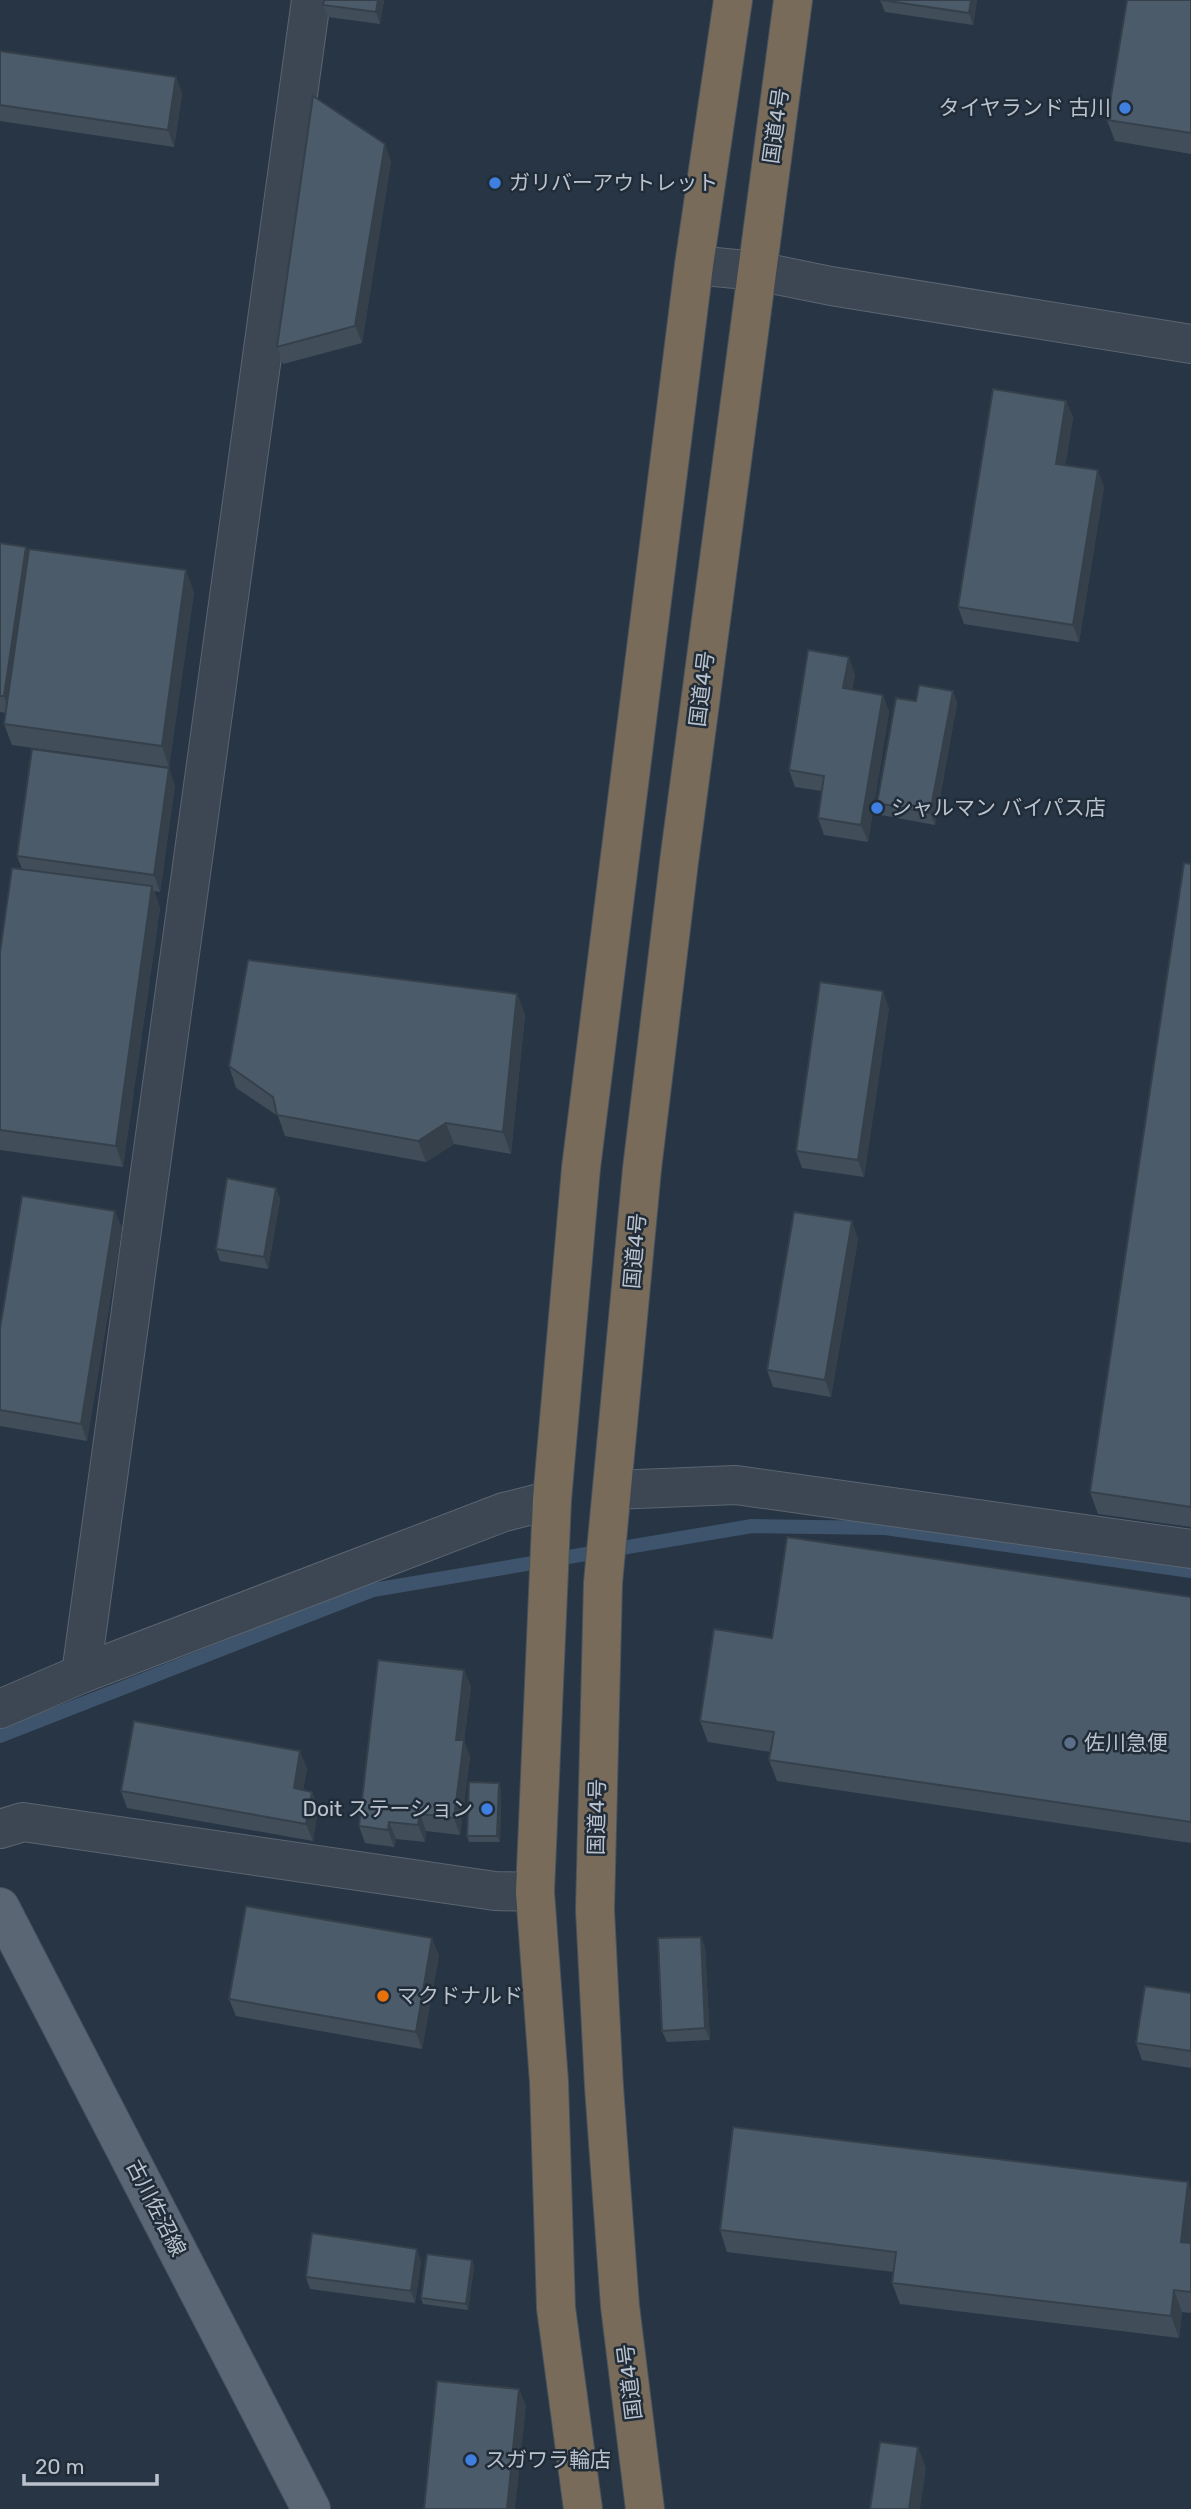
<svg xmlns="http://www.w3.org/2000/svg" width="1191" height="2509" viewBox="0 0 1191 2509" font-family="Rubik,'Noto Sans JP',sans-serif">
  <rect width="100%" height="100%" fill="#283544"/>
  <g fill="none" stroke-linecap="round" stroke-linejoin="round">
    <path stroke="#3e546c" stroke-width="14" d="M 0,1736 L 373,1590 L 752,1526 L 885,1528 L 1191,1571"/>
    <g stroke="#5b6571" stroke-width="40">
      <g id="minor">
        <path d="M 694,265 L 757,271 L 831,286 L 1191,344"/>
        <path d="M 613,1490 L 736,1485 L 1191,1549"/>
        <path d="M 81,1674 L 311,0"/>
        <path d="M 0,1709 L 81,1674 L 504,1512 L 552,1500"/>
        <path d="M 0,1829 L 23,1822 L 495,1891 L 535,1892"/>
      </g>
    </g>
    <g stroke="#46505d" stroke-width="40">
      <path id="major" d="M 0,1907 L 311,2509"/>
    </g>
    <g stroke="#47525e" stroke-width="40">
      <g id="highway">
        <path d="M 583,2509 L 556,2308 L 549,2082 L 535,1892 L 552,1500 L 581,1168 L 694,265 L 733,0"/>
        <path d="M 645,2509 L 620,2306 L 604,2087 L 595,1910 L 603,1583 L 642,1169 L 679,862 L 793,0"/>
      </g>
    </g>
    <use href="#minor" stroke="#3c4753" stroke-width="38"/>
    <use href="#major" stroke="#5a6673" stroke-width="38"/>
    <use href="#highway" stroke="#796b59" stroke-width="38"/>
  </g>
  <g fill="#414e5a">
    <path d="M 324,0 L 384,0 L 380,24 L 328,17 L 323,5 Z"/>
    <path d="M 880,0 L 977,0 L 973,25 L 885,12 Z"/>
    <path d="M 1191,0 L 1191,154 L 1115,141 L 1107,120 Z"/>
    <path d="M 0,51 L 176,77 L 182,94 L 174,147 L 0,121 Z"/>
    <path d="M 391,161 L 362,343 L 283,364 L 277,347 Z"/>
    <path d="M 1066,401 L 1073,418 L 1065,465 L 1104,487 L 1079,642 L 964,624 L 958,607 Z"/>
    <path d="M 0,543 L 26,547 L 29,553 L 194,592 L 169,767 L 12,745 L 4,724 L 6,713 L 0,712 Z"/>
    <path d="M 855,674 L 852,690 L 883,695 L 889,712 L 868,842 L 824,835 L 818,818 L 822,791 L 795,787 L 789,770 Z"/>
    <path d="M 953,691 L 957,703 L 935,825 L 881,815 L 877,803 L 916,701 Z"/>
    <path d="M 175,785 L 160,892 L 154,891 L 160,908 L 123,1167 L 0,1150 L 0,952 L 22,869 L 17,856 Z"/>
    <path d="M 1191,864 L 1191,1527 L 1098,1514 L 1090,1492 Z"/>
    <path d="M 517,994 L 525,1015 L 511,1154 L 454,1144 L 426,1162 L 285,1136 L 278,1116 L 236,1088 L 229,1066 Z"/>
    <path d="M 889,1008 L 864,1177 L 802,1168 L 796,1151 Z"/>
    <path d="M 276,1188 L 280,1200 L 268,1269 L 220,1261 L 216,1249 Z"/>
    <path d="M 122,1228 L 87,1441 L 0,1426 L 0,1328 Z"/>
    <path d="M 858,1239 L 831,1397 L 773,1387 L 767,1370 Z"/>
    <path d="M 1191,1597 L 1191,1843 L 777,1781 L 769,1760 L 771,1752 L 708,1742 L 700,1721 L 772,1638 Z"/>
    <path d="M 464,1670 L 471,1687 L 464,1741 L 470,1757 L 460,1835 L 426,1831 L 425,1842 L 396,1839 L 394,1847 L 365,1843 L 359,1826 Z"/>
    <path d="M 307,1768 L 303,1790 L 312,1792 L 318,1809 L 313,1841 L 127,1808 L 121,1791 Z"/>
    <path d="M 501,1789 L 500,1842 L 469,1842 L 467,1836 Z"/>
    <path d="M 701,1937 L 705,1948 L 710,2040 L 667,2042 L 662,2031 Z"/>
    <path d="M 439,1955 L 422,2049 L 236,2016 L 229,1999 Z"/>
    <path d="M 1191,1993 L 1191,2068 L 1142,2060 L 1136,2043 Z"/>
    <path d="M 1191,2190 L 1191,2313 L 1182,2312 L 1179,2338 L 900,2304 L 892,2283 L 894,2272 L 727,2252 L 720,2230 Z"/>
    <path d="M 472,2260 L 474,2266 L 468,2310 L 423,2304 L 421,2298 Z"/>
    <path d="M 421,2261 L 415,2303 L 310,2289 L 306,2277 Z"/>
  </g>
  <g fill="#35404a">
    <path d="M 378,0 L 384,0 L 380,24 L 376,12 Z"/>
    <path d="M 971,0 L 977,0 L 973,25 L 969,13 Z"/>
    <path d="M 176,77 L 182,94 L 174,147 L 168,130 Z"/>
    <path d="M 385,144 L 391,161 L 362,343 L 355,326 Z"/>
    <path d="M 1066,401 L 1073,418 L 1063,481 L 1056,464 Z"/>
    <path d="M 1098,470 L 1104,487 L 1079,642 L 1073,625 Z"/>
    <path d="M 26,547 L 32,564 L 10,713 L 4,696 Z"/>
    <path d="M 186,570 L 194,592 L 169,767 L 162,746 Z"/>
    <path d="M 849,657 L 855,674 L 850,705 L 843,688 Z"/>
    <path d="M 953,691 L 957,703 L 935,825 L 930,813 Z"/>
    <path d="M 883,695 L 889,712 L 868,842 L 861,825 Z"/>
    <path d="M 169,768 L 175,785 L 160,892 L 154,875 Z"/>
    <path d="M 152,886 L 160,908 L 123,1167 L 116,1146 Z"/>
    <path d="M 883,991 L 889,1008 L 864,1177 L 858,1160 Z"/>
    <path d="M 517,994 L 525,1015 L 511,1154 L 503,1132 Z"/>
    <path d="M 446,1123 L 454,1144 L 426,1162 L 418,1141 Z"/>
    <path d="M 276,1188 L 280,1200 L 268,1269 L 264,1257 Z"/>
    <path d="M 115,1211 L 122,1228 L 87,1441 L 81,1424 Z"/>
    <path d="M 852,1221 L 858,1239 L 831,1397 L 825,1380 Z"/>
    <path d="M 464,1670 L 471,1687 L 464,1741 L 470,1757 L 460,1835 L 454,1818 L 456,1740 Z"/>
    <path d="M 300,1751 L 307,1768 L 300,1805 L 294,1788 Z"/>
    <path d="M 499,1783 L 501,1789 L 500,1842 L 497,1836 Z"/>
    <path d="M 312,1792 L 318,1809 L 313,1841 L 306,1824 Z"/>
    <path d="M 420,1814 L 426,1831 L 425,1842 L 418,1825 Z"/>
    <path d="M 389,1822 L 396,1839 L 394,1847 L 388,1830 Z"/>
    <path d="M 701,1937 L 705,1948 L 710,2040 L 705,2028 Z"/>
    <path d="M 432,1938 L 439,1955 L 422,2049 L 416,2032 Z"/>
    <path d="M 1188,2182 L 1191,2190 L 1191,2245 L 1181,2242 Z"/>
    <path d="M 417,2249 L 421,2261 L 415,2303 L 411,2291 Z"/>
    <path d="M 472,2260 L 474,2266 L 468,2310 L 466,2304 Z"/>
    <path d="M 1174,2290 L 1182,2312 L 1179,2338 L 1171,2316 Z"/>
    <path d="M 519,2389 L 526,2406 L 515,2509 L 507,2509 Z"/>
    <path d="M 918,2447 L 926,2468 L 920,2509 L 909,2509 Z"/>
  </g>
  <g fill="#4c5b69" stroke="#35404a" stroke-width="2">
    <path d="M 324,0 L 378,0 L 376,12 L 323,5 Z"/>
    <path d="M 881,0 L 971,0 L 969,13 Z"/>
    <path d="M 1127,0 L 1191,0 L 1191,133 L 1107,120 Z"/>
    <path d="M 0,51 L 176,77 L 168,130 L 0,105 Z"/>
    <path d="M 313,96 L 385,144 L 355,326 L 277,347 Z"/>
    <path d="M 993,389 L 1066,401 L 1056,464 L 1098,470 L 1073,625 L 958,607 Z"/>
    <path d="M 0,543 L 26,547 L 4,696 L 0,696 Z"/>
    <path d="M 29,549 L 186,570 L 162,746 L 4,724 Z"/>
    <path d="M 808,650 L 849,657 L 843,688 L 883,695 L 861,825 L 818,818 L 824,776 L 789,770 Z"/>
    <path d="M 919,685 L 953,691 L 930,813 L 877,803 L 896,698 L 916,701 Z"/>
    <path d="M 32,749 L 169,768 L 154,875 L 17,856 Z"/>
    <path d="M 1184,863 L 1191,864 L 1191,1507 L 1090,1492 Z"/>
    <path d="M 12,868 L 152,886 L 116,1146 L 0,1130 L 0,952 Z"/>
    <path d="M 248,960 L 517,994 L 503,1132 L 446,1123 L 418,1141 L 277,1115 L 273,1097 L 229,1066 Z"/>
    <path d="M 820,982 L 883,991 L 858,1160 L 796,1151 Z"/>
    <path d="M 227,1178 L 276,1188 L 264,1257 L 216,1249 Z"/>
    <path d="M 22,1196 L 115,1211 L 81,1424 L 0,1410 L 0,1328 Z"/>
    <path d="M 794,1212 L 852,1221 L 825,1380 L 767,1370 Z"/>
    <path d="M 787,1537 L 1191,1597 L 1191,1822 L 769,1760 L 774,1732 L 700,1721 L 714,1629 L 772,1638 Z"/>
    <path d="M 378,1660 L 464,1670 L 456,1740 L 464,1740 L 454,1818 L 420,1814 L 418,1825 L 389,1822 L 388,1830 L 359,1826 Z"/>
    <path d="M 134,1721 L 300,1751 L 294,1788 L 312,1792 L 306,1824 L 121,1791 Z"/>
    <path d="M 469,1782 L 499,1783 L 497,1836 L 467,1836 Z"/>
    <path d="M 246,1906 L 432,1938 L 416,2032 L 229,1999 Z"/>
    <path d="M 701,1937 L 705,2028 L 662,2031 L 658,1938 Z"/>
    <path d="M 1145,1986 L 1191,1993 L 1191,2051 L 1136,2043 Z"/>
    <path d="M 733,2127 L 1188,2182 L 1181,2242 L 1191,2243 L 1191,2292 L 1174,2290 L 1171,2316 L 892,2283 L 896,2252 L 720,2230 Z"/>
    <path d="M 312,2233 L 417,2249 L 411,2291 L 306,2277 Z"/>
    <path d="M 427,2254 L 472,2260 L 466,2304 L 421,2298 Z"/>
    <path d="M 437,2381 L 519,2389 L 507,2509 L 424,2509 Z"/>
    <path d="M 880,2442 L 918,2447 L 909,2509 L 870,2509 Z"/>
  </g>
  <g fill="#3f7fe0" stroke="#212c39" stroke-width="2.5">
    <circle cx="1125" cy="108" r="7"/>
    <circle cx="495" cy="183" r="7"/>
    <circle cx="877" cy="808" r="7"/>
    <circle cx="487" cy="1809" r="7"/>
    <circle cx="471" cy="2460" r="7"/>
  </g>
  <circle fill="#5c6f8a" stroke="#212c39" stroke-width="2.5" cx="1070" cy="1743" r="7"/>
  <circle fill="#e8710a" stroke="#212c39" stroke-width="2.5" cx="383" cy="1996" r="7"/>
  <g text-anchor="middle" stroke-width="5" stroke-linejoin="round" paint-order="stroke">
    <g font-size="21" fill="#bac2cd" stroke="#212c39" text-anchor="start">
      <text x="1111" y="115" text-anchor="end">タイヤランド 古川</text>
      <text x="509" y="190">ガリバーアウトレット</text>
      <text x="891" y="815">シャルマン バイパス店</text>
      <text x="1084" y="1750">佐川急便</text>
      <text x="473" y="1816" text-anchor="end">Doit ステーション</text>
      <text x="397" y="2003">マクドナルド</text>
      <text x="485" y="2467">スガワラ輪店</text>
    </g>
    <g font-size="21" fill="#bac2cd" stroke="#212c39">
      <text transform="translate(776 126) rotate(-82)" y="7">国道4号</text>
      <text transform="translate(702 689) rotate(-83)" y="7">国道4号</text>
      <text transform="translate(635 1251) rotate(-85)" y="7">国道4号</text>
      <text transform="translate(597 1817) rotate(-89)" y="7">国道4号</text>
      <text transform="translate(156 2208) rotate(63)" y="7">古川佐沼線</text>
      <text transform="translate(630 2382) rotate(-97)" y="7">国道4号</text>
    </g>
  </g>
  <path d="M24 2474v10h133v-10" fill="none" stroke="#bac2cd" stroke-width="3.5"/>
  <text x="35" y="2474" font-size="21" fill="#bac2cd" stroke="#212c39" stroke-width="5" paint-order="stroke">20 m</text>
</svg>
